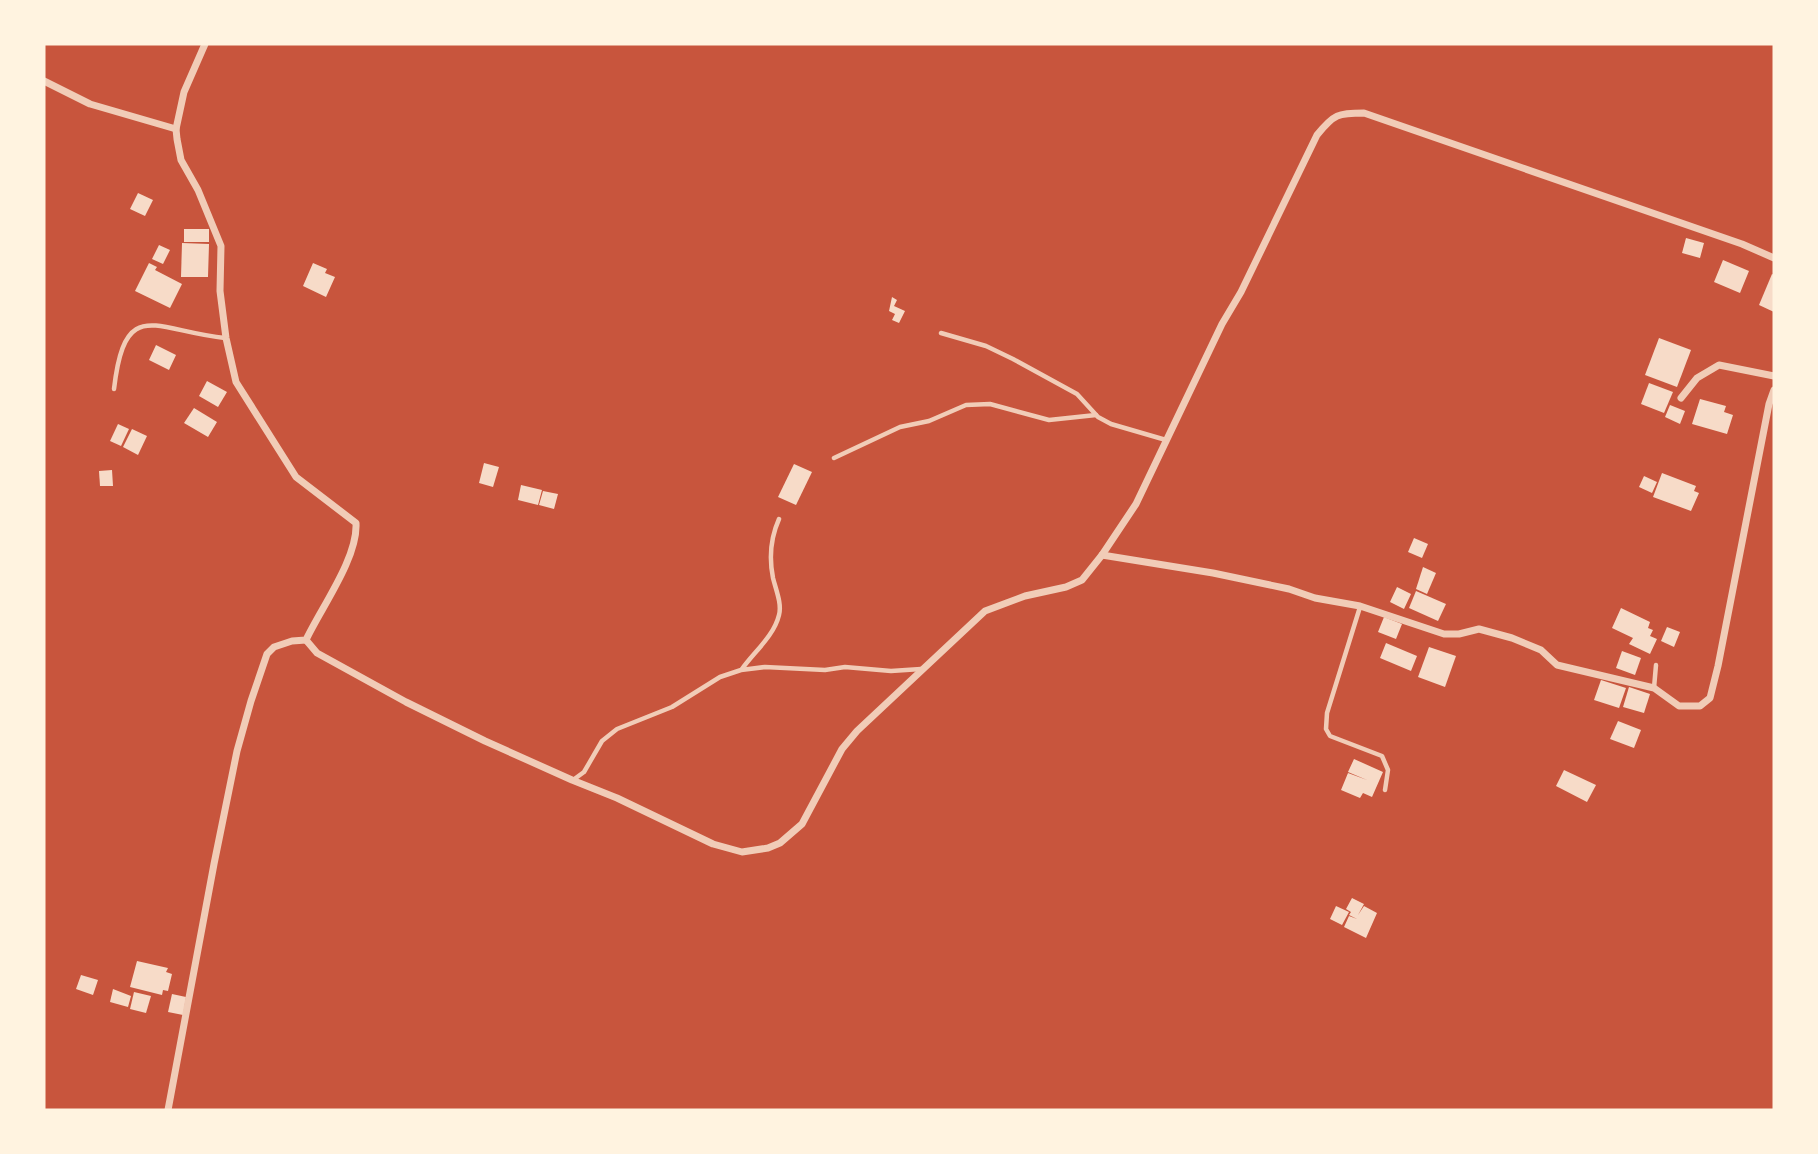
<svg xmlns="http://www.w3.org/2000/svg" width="1818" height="1154" viewBox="0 0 1818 1154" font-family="'Roboto Condensed',sans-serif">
  <rect width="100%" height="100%" fill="#c8553d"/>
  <g fill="#f7dbc8">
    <path d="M 138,193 L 153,200 L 145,216 L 130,209 Z"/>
    <rect x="184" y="229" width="25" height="13"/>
    <path d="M 1686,238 L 1704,243 L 1700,258 L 1682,253 Z"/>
    <path d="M 182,243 L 209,244 L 208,277 L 181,277 Z"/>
    <path d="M 159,245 L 170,250 L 163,264 L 152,259 Z"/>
    <path d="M 1723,260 L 1749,271 L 1740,293 L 1714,282 Z"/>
    <path d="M 149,263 L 157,267 L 155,270 L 182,284 L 170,308 L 135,291 Z"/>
    <path d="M 313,263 L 327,269 L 325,273 L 335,277 L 326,297 L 303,286 Z"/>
    <path d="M 1772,274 L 1774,275 L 1774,312 L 1759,305 Z"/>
    <path d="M 892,297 L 897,300 L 894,306 L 905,311 L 899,323 L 892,320 L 895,314 L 889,311 Z"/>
    <path d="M 1659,338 L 1691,350 L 1677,387 L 1645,375 Z"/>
    <path d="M 156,345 L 176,355 L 169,370 L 149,360 Z"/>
    <path d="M 207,381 L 227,392 L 218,407 L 199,396 Z"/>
    <path d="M 1649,383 L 1673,392 L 1664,413 L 1641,404 Z"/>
    <path d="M 1700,399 L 1726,406 L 1724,412 L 1733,415 L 1727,434 L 1692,424 Z"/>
    <path d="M 1670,405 L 1685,411 L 1680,424 L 1665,417 Z"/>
    <path d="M 194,408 L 217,422 L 208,437 L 184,423 Z"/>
    <path d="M 118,424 L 129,429 L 121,446 L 110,441 Z"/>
    <path d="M 132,429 L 147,436 L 138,455 L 123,447 Z"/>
    <path d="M 484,463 L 499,467 L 493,487 L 479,483 Z"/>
    <path d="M 794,464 L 812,472 L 796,505 L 778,497 Z"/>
    <path d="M 112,470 L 113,486 L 100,486 L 99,471 Z"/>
    <path d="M 1662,473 L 1696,486 L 1694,491 L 1699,493 L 1691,511 L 1653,497 Z"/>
    <path d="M 1644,476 L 1657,482 L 1652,493 L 1639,487 Z"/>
    <path d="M 521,485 L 542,490 L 538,505 L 518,500 Z"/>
    <path d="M 543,491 L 558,494 L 554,509 L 539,505 Z"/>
    <path d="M 1414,538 L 1428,544 L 1422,558 L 1408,552 Z"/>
    <path d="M 1423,567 L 1436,573 L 1427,594 L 1416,589 Z"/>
    <path d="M 1397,587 L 1411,594 L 1404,609 L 1390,602 Z"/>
    <path d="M 1416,591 L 1446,604 L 1438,621 L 1409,608 Z"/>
    <path d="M 1621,608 L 1650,622 L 1648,628 L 1653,630 L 1650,636 L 1657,639 L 1650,654 L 1629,644 L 1633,638 L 1612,628 Z"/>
    <path d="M 1384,617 L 1402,624 L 1396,639 L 1378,632 Z"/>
    <path d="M 1667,627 L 1680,632 L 1674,647 L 1661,641 Z"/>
    <path d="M 1386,643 L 1417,656 L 1411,671 L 1380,658 Z"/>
    <path d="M 1429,647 L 1456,656 L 1445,687 L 1418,677 Z"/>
    <path d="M 1622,651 L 1641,658 L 1635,675 L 1616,668 Z"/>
    <path d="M 1601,680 L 1626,688 L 1619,708 L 1594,700 Z"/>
    <path d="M 1629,687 L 1650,694 L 1644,713 L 1623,707 Z"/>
    <path d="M 1618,721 L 1641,730 L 1634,748 L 1610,739 Z"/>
    <path d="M 1354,759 L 1383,772 L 1372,797 L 1363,793 L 1360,798 L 1341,790 L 1348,773 L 1367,780 L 1348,772 Z"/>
    <path d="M 1564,770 L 1596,785 L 1587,802 L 1556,786 Z"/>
    <path d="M 1352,898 L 1364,904 L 1358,915 L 1364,906 L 1377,913 L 1366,938 L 1344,927 L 1349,916 L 1357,919 L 1349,915 L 1351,912 L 1346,909 Z"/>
    <path d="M 1336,906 L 1349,912 L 1342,925 L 1330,919 Z"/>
    <path d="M 137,961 L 168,968 L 166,972 L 172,974 L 168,991 L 163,990 L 162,995 L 130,987 Z"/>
    <path d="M 81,975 L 98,980 L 93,995 L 76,989 Z"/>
    <path d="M 113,989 L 131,996 L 128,1007 L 110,1002 Z"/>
    <path d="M 134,992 L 151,996 L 146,1013 L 130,1009 Z"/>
    <path d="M 172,994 L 186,997 L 183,1015 L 168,1012 Z"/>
  </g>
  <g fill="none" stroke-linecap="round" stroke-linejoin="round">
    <g stroke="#f1ccb7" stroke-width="4.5">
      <path d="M 941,333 L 986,346 L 1013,359 L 1077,394 L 1098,417 L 1111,424 L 1166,440"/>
      <path d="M 114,389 C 125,295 155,331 225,338"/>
      <path d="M 834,458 L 900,427 L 929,421 L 966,405 L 990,404 L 1049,420 L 1096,415"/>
      <path d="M 1360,607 L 1327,713 L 1326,729 L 1330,736 L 1382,756 L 1388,770 L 1385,790"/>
      <path d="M 742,669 C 754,652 774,636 779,615 C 782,604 776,590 773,578 C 769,558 771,537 779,519"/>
      <path d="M 1654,688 L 1656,665"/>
      <path d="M 573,780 L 584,772 L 602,741 L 617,729 L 672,707 L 720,677 L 741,670 L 765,667 L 825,670 L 845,667 L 891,671 L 921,669"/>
    </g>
    <g stroke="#f1ccb7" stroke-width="7">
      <path d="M 44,81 L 90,104 L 176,129"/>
      <path d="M 1681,398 L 1697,378 L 1719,365 L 1774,376"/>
      <path d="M 1102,555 L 1213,573 L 1289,589 L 1315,598 L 1360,606 L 1444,634 L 1459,634 L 1479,629 L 1512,638 L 1541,650 L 1557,665 L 1654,688 L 1679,706 L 1700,706 L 1710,698 L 1718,666 L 1769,404 L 1774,390"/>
      <path d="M 306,640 L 317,653 L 406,702 L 485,741 L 572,780 L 617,798 L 713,844 L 742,852 L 768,848 L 780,843 L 802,824 L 842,749 L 857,731 L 985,611 L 1025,596 L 1066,587 L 1082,580 L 1102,555 L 1136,504 L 1222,324 L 1241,292 L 1317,135 C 1334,114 1338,113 1364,113 L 1742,244 L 1774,258"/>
      <path d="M 168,1110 L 214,864 L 237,751 L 251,701 L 267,654 L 274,647 L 292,641 L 306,640 C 321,608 358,558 356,523 L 296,477 L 236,382 L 226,338 L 220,291 L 221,246 L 198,190 L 181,160 L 177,139 L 176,129 L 184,92 L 205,44"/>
    </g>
  </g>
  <rect width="1818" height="1154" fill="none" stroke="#fff3e0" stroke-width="91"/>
</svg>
